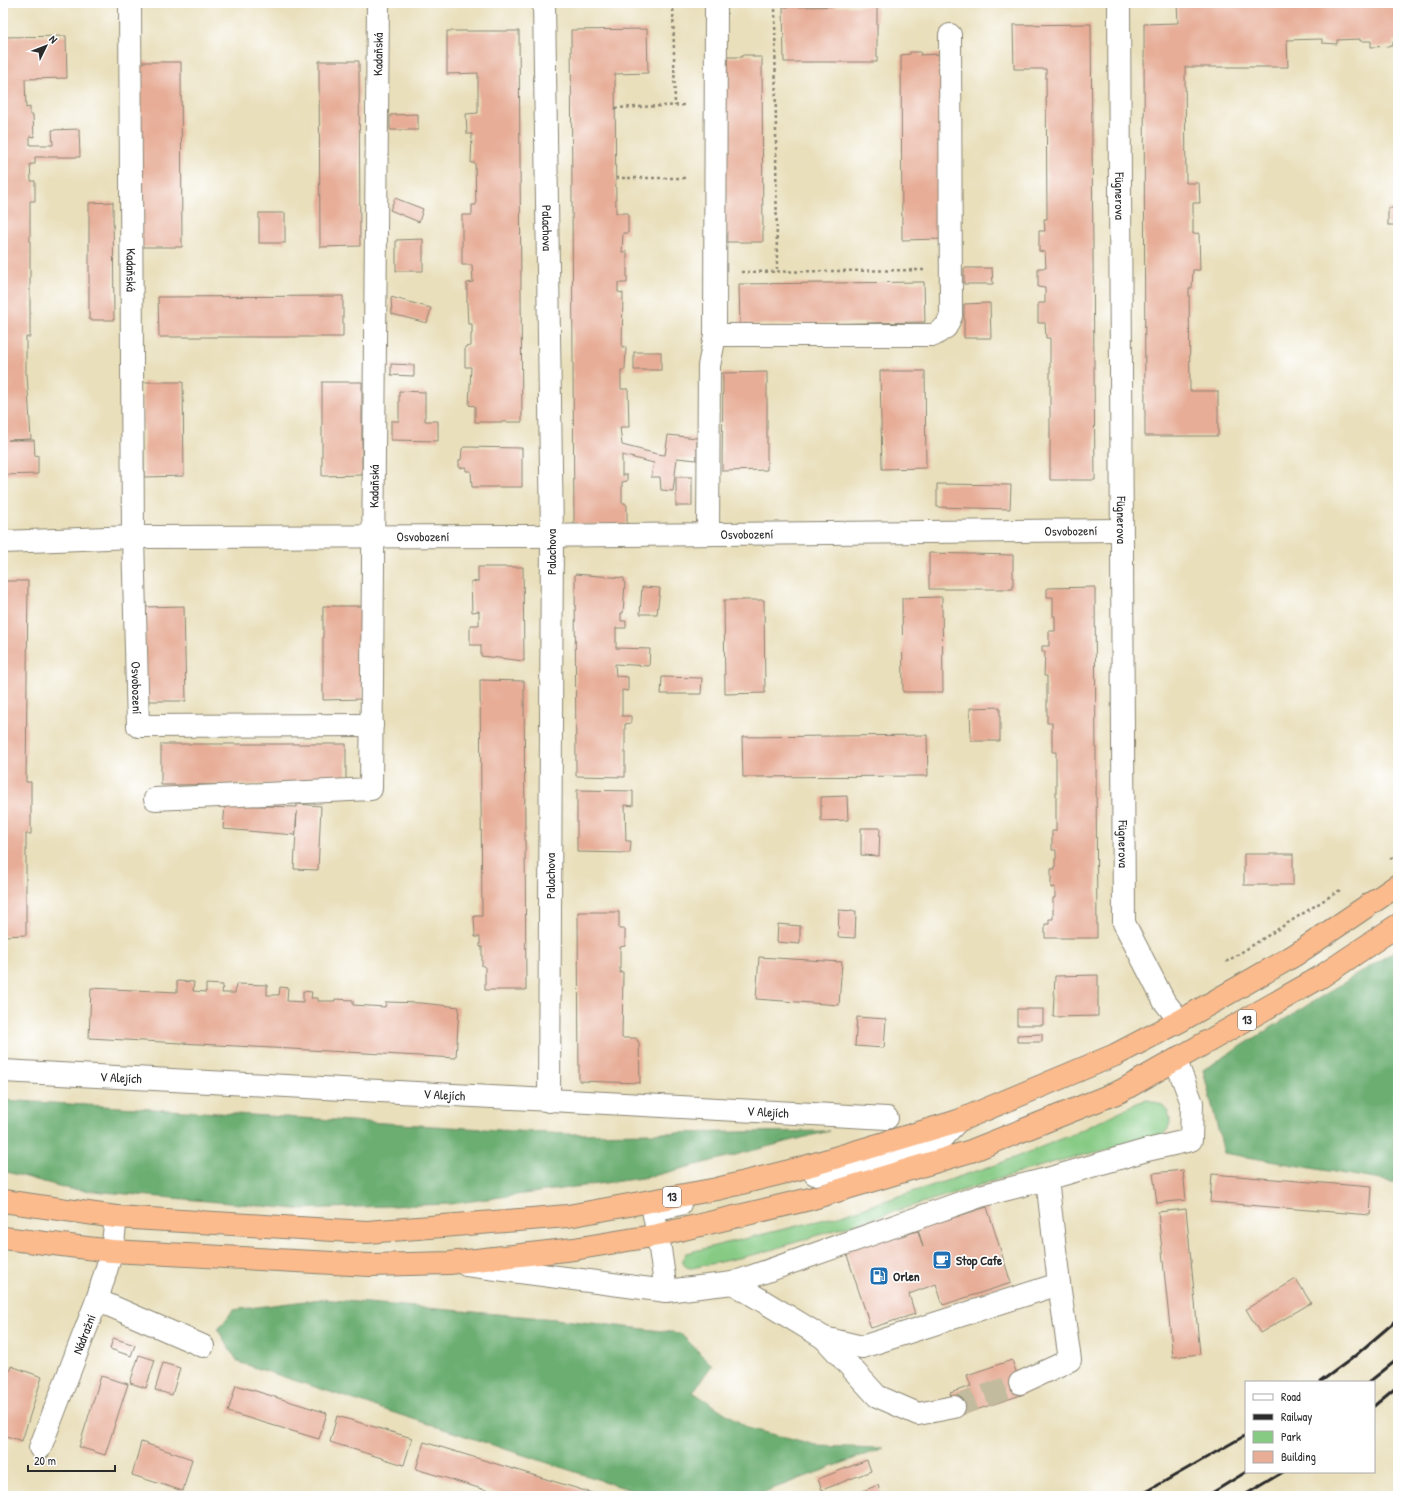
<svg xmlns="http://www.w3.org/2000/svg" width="1401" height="1499" viewBox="0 0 1401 1499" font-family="'Patrick Hand',sans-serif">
  <rect width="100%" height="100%" fill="#fff"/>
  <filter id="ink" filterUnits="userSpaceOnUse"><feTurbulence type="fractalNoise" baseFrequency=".025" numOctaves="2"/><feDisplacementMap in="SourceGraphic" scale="8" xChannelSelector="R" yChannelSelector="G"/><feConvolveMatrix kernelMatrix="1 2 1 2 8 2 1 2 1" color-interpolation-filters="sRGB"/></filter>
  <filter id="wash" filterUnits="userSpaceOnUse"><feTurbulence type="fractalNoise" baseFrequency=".012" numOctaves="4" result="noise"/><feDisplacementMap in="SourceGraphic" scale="16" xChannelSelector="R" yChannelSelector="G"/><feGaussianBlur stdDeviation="0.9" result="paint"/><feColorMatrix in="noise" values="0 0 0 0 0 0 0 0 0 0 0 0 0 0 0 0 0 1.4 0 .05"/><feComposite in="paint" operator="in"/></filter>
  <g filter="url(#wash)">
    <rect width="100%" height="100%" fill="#e9dfbb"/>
    <path fill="#86ca84" stroke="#587a58" d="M 1147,1100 C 1168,1103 1179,1121 1161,1137 L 1054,1162 L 761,1253 L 692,1268 C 686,1268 684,1266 682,1260 L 686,1253 L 838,1216 L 998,1164 L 1069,1136 L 1139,1102 Z"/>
    <g fill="#6cae72" stroke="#4c6c4e">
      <path d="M 1398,949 L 1398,1183 L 1224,1153 L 1203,1070 Z"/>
      <path d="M 3,1100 L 566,1134 L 829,1131 L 649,1177 L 450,1204 L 297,1209 L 70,1189 L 3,1171 Z"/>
      <path d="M 321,1299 L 555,1319 L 680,1333 L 712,1365 L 693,1392 L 748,1428 L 816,1446 L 883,1448 L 753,1496 L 649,1496 L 238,1362 L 218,1330 L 233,1310 Z"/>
    </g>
    <g id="blocks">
      <g fill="#e7ad97">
        <path d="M 1222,3 L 1398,3 L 1398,41 L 1393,41 L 1393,46 L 1371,47 L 1371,41 L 1360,41 L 1360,39 L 1337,40 L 1337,44 L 1322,43 L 1322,39 L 1287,40 L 1288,67 L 1185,67 L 1186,183 L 1199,183 L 1200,203 L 1193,203 L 1193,234 L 1199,233 L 1200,270 L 1193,270 L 1192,288 L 1189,288 L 1190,391 L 1218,391 L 1218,436 L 1145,436 L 1144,24 L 1178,23 L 1177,4 Z"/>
        <path d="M 877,6 L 877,62 L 784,62 L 783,7 Z"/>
        <path d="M 1091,24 L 1095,480 L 1050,480 L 1050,338 L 1046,338 L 1045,323 L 1038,323 L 1038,303 L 1045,303 L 1045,288 L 1038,287 L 1038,268 L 1046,268 L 1045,252 L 1039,251 L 1039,231 L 1045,231 L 1044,219 L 1047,219 L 1046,69 L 1014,69 L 1013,25 Z"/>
        <path d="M 647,29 L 648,73 L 615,74 L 616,213 L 628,213 L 628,233 L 623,233 L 622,252 L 627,252 L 627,283 L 618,283 L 618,292 L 623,293 L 622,347 L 626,347 L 625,370 L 621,370 L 621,389 L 628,389 L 629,427 L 620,427 L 622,445 L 657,454 L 665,455 L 668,435 L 697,438 L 697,460 L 677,458 L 673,491 L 661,490 L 660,477 L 651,477 L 654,463 L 622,455 L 622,475 L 627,475 L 627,481 L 622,482 L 622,503 L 625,503 L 627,506 L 627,523 L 625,525 L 574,525 L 571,30 Z"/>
        <path d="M 447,31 L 519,31 L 522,422 L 475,422 L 475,406 L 469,405 L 471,367 L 465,367 L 465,347 L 471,346 L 471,334 L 472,334 L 472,324 L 468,324 L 467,304 L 467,283 L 473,282 L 472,265 L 462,265 L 462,215 L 472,215 L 472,205 L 476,205 L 475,163 L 471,163 L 472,134 L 467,134 L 466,114 L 478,113 L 478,73 L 447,74 Z"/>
        <path d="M 66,36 L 67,78 L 25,79 L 26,108 L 30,107 L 30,115 L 33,115 L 34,137 L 30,136 L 30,145 L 53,145 L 52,130 L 79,129 L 80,157 L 35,157 L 35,164 L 30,164 L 31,181 L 35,181 L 35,201 L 30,201 L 30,337 L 26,337 L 26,374 L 27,374 L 31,439 L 8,440 L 34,440 L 35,456 L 38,455 L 38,474 L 3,475 L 3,37 Z"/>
        <path d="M 910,52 L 921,52 L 920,55 L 941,54 L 942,239 L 902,240 L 901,55 L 910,54 Z"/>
        <path d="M 742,55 L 753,55 L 753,57 L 762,57 L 763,242 L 723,242 L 722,57 L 742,57 Z"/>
        <path d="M 319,61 L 359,61 L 360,246 L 320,247 Z"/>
        <path d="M 140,62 L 181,62 L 182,247 L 141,247 Z"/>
        <path d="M 418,114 L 418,130 L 390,130 L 390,115 Z"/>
        <path d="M 395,198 L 423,209 L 419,222 L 390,210 Z"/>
        <path d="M 113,202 L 114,320 L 89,320 L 89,203 Z"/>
        <rect x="1388" y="208" width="10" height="17"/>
        <rect x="259" y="213" width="26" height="30"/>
        <path d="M 423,239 L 423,271 L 396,271 L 396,240 Z"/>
        <path d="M 964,268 L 992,268 L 993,284 L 964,284 Z"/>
        <path d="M 924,282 L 925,322 L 740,325 L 739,284 Z"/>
        <path d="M 343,296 L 343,337 L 159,337 L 158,297 Z"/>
        <path d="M 391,297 L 431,308 L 427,323 L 392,314 Z"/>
        <path d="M 990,303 L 991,338 L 964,338 L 964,304 Z"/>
        <rect x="634" y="352" width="27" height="18"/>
        <path d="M 391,364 L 414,365 L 414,376 L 391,375 Z"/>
        <path d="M 880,371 L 925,371 L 926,468 L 882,469 Z"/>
        <path d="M 767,372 L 767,470 L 722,471 L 723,373 Z"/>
        <path d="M 143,382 L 183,382 L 184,476 L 144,477 Z"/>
        <path d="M 322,382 L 362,382 L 362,475 L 322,476 Z"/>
        <path d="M 399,391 L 425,392 L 425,421 L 438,421 L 438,441 L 391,440 L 391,421 L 399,421 Z"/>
        <path d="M 464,447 L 522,448 L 522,487 L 472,487 L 471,471 L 466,471 L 466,467 L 459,468 L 459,460 L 461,460 L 462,449 Z"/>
        <rect x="676" y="477" width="16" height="29"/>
        <path d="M 937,484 L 1011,485 L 1010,509 L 937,507 Z"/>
        <path d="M 929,553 L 1013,555 L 1013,589 L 929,589 Z"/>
        <path d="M 478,567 L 523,567 L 524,661 L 481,656 L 481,645 L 470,645 L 470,625 L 479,625 L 479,611 L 472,612 L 471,581 L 478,582 Z"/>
        <path d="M 575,574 L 624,578 L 624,583 L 625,583 L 623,613 L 621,613 L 621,621 L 626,621 L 626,628 L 616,628 L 616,648 L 650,649 L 649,666 L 615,664 L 616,676 L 628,677 L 628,691 L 622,690 L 622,716 L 631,716 L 631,723 L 625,724 L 625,777 L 576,776 Z"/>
        <path d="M 3,581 L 28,581 L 26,782 L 31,782 L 31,834 L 26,834 L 26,935 L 3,936 Z"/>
        <path d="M 642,587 L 660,588 L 657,614 L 640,614 Z"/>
        <path d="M 1095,587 L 1097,938 L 1045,938 L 1045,924 L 1049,924 L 1049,919 L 1053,919 L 1053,898 L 1055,898 L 1055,887 L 1051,888 L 1051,869 L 1055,869 L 1055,859 L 1056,859 L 1056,850 L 1052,850 L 1052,831 L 1056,831 L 1056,752 L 1052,752 L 1052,723 L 1047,723 L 1047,676 L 1044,676 L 1045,652 L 1042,652 L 1042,646 L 1049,646 L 1049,631 L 1055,631 L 1055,616 L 1053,616 L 1053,597 L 1047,597 L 1047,588 Z"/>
        <path d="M 942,597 L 943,692 L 903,692 L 902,598 Z"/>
        <path d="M 724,600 L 764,600 L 765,693 L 725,694 Z"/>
        <path d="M 184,606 L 186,701 L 146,701 L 144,607 Z"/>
        <path d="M 323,606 L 363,606 L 363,699 L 323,700 Z"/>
        <path d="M 662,677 L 702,678 L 701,694 L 661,694 Z"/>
        <path d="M 480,680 L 524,681 L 526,990 L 485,990 L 485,966 L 482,966 L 482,947 L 480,947 L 480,937 L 475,937 L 474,916 L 482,916 Z"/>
        <path d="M 1000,707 L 1000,741 L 971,741 L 970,708 Z"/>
        <path d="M 927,735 L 928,776 L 743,777 L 742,737 Z"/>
        <path d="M 161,744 L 346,744 L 346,784 L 161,785 Z"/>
        <path d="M 577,790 L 633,791 L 633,806 L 625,805 L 626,841 L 631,841 L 630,853 L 577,852 Z"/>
        <path d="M 847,796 L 848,820 L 821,821 L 821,797 Z"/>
        <path d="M 297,804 L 321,806 L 318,870 L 294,869 L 297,811 L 295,835 L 223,829 L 225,805 L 297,807 Z"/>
        <path d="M 861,828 L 880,828 L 879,856 L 861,855 Z"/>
        <rect x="1244" y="854" width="49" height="31"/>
        <path d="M 839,910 L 856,911 L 855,938 L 838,937 Z"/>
        <path d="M 578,912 L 619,912 L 619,929 L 625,929 L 625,946 L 620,947 L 620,973 L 623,972 L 622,1038 L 636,1038 L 639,1043 L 640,1083 L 579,1081 Z"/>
        <path d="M 778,924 L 800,926 L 800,944 L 777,942 Z"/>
        <path d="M 759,957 L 842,962 L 839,1005 L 756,999 Z"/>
        <path d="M 1098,975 L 1098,1016 L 1053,1017 L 1055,976 Z"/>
        <path d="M 177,981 L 194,982 L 193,991 L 206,992 L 206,984 L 223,985 L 222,993 L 235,993 L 236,984 L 267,985 L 267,995 L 279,995 L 280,987 L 288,988 L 287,1001 L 303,1002 L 303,991 L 312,992 L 311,998 L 318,998 L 318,1001 L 335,1001 L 335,999 L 353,1000 L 353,1005 L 385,1007 L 386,1002 L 421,1003 L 459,1007 L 456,1058 L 89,1038 L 91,988 L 177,992 Z"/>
        <rect x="1017" y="1009" width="26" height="16"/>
        <path d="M 857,1017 L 886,1019 L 884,1048 L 855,1046 Z"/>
        <path d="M 1042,1034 L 1042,1042 L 1017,1042 L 1017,1035 Z"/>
        <path d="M 1183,1170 L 1186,1200 L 1157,1203 L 1153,1173 Z"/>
        <path d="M 1212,1174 L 1372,1187 L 1370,1215 L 1210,1202 Z"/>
        <path d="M 987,1207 L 1011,1283 L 943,1305 L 936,1284 L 909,1294 L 915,1314 L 871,1328 L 841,1237 L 886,1222 L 891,1239 L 918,1231 L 923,1247 L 918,1229 Z"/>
        <path d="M 1186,1209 L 1200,1354 L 1173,1357 L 1158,1212 Z"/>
        <path d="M 1296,1279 L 1311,1303 L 1260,1333 L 1246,1309 Z"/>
        <path d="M 113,1338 L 135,1345 L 131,1356 L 110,1349 Z"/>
        <path d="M 139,1355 L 155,1360 L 146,1388 L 130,1383 Z"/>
        <path d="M 1012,1360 L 1024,1394 L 958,1416 L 950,1393 L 971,1386 L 967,1375 Z"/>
        <path d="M 163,1363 L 180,1368 L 172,1395 L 155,1390 Z"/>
        <path d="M 11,1366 L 42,1377 L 22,1441 L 3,1435 L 3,1369 L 10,1371 Z"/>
        <path d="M 101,1376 L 128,1384 L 105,1455 L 79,1447 Z"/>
        <path d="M 236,1385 L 327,1413 L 319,1439 L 228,1412 Z"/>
        <path d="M 337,1416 L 412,1438 L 404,1465 L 330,1442 Z"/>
        <path d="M 141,1442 L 192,1459 L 183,1491 L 132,1475 Z"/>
        <path d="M 424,1442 L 602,1496 L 505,1496 L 492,1492 L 416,1469 Z"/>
        <path d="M 867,1460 L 871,1471 L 822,1490 L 818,1479 Z"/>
        <path d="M 878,1485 L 881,1496 L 850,1496 Z"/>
      </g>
    </g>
  </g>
  <g filter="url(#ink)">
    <use href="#blocks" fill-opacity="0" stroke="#8a8573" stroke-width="1"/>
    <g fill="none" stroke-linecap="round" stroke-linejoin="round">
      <path stroke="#c3bb9e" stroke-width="22" stroke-dasharray="22 11" stroke-linecap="butt" d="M 954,1407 L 1020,1383"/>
      <g stroke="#8a8573" stroke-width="24">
        <g id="minor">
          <path id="s1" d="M 130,3 L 133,537 L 138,726 L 372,725"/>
          <path id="s2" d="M 544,3 L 552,535 L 549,1101"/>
          <path id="s3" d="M 1119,3 L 1124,923 L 1164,1001 L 1180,1021"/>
          <path d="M 715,335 L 934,335 L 946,327 L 951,316 L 950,35"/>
          <path d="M 708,534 L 709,366 L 715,335 L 716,3"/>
          <path id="s4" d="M 3,542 L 133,537 L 527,536 L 1121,530"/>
          <path id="s5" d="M 155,799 L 371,789 L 378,3"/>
          <path id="s6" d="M 3,1071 L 887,1118"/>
          <path d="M 815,1174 L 934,1146 L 958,1121"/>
          <path d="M 466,1265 L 666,1291 L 733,1283 L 824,1338 L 862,1347 L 1059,1284"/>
          <path d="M 733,1283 L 980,1196 L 1047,1179 L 1147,1150 L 1191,1140 L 1192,1103 L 1176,1061"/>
          <path d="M 666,1291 L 658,1235 L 653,1210 L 680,1204"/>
          <path d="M 97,1300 L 203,1346"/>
          <path d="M 824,1338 L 877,1396 L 918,1414 L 954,1407"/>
          <path d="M 1020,1383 L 1070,1360 L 1059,1284 L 1047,1179"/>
          <path id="s7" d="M 40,1448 L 97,1300 L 112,1251 L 116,1217"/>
        </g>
      </g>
      <g stroke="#8a8573" stroke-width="24">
        <g id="highway">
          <path d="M 3,1201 L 116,1217 L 367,1232 L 568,1216 L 717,1189 L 798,1169 L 958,1121 L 1115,1055 L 1180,1021 L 1295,955 L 1398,885"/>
          <path d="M 3,1238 L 112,1251 L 370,1265 L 449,1263 L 574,1249 L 658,1235 L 810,1199 L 971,1151 L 1121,1091 L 1319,978 L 1398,925"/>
        </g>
      </g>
      <g stroke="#8a8573" stroke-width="2.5" stroke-dasharray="3 3" stroke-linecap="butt">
        <path d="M 3,3 L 104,4"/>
        <path d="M 673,3 L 675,106"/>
        <path d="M 775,3 L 777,269"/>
        <path d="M 155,4 L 230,3"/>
        <path d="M 615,108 L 685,105"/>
        <path d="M 616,178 L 688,178"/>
        <path d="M 741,272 L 924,270"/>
        <path d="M 1390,859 L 1398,854"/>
        <path d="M 1226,962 L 1340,890"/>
      </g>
      <use href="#minor" stroke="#fff" stroke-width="22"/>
      <use href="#highway" stroke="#fbbb8d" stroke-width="22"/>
      <g stroke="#2b2b2b" stroke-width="3">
        <path d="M 1320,1382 L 1350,1360 L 1398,1319"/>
        <path d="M 1369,1382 L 1398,1359"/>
        <path d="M 1374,1406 L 1398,1386"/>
        <path d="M 1139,1496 L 1246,1435"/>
        <path d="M 1207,1496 L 1246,1472"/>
        <path d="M 1243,1496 L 1283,1472"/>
      </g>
    </g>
  </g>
  <defs>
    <g id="cafe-square" transform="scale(1)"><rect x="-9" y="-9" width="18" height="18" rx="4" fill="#1f6fb2" stroke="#fff"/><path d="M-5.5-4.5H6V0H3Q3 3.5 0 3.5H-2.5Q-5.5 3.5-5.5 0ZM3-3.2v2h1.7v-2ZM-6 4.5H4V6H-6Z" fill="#fff"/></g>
    <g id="fuel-square" transform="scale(1)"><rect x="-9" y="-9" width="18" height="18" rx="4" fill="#1f6fb2" stroke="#fff"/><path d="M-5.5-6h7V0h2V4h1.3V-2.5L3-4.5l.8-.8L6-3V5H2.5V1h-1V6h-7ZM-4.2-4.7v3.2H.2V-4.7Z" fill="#fff"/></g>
  </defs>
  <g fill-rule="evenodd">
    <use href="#cafe-square" x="942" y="1260"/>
    <use href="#fuel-square" x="879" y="1276"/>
  </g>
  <g text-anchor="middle" stroke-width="3.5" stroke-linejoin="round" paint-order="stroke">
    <g fill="#fff" stroke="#6b6b6b" stroke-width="1">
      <rect x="1238" y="1010" width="18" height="20" rx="3"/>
      <rect x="663" y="1187" width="18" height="20" rx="3"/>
    </g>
    <g font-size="12" font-weight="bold" fill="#2b2b2b">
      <text x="1247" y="1024">13</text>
      <text x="672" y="1201">13</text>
    </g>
    <g font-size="13" fill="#2b2b2b" stroke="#fff">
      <text dy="5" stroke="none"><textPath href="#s5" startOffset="951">Kadaňská</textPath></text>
      <text dy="5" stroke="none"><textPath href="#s3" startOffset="193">Fügnerova</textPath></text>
      <text dy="5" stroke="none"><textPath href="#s2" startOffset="225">Palachova</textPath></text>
      <text dy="5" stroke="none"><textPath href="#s1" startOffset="267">Kadaňská</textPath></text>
      <text dy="5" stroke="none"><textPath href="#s5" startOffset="519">Kadaňská</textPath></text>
      <text dy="5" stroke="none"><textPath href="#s3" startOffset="517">Fügnerova</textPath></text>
      <text dy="5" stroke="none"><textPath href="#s4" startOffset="1068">Osvobození</textPath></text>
      <text dy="5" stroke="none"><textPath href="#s4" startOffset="744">Osvobození</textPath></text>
      <text dy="5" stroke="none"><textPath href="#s4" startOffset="420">Osvobození</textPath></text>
      <text transform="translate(551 552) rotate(-90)" y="5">Palachova</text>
      <text dy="5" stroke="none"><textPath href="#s1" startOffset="685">Osvobození</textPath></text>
      <text dy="5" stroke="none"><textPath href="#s3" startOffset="841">Fügnerova</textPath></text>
      <text transform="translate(550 876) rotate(-90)" y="5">Palachova</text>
      <text dy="5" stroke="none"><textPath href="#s6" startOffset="118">V Alejích</textPath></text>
      <text dy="5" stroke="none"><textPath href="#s6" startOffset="442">V Alejích</textPath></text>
      <text dy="5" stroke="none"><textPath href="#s6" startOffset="766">V Alejích</textPath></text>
      <text dy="5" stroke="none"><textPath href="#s7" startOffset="122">Nádražní</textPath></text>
    </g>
    <g font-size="13" font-weight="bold" fill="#2b2b2b" stroke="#fff" text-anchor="start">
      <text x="956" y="1265">Stop Cafe</text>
      <text x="893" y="1281">Orlen</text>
    </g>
  </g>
  <rect width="1401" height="1499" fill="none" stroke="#fff" stroke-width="16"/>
  <rect x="1245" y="1381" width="130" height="92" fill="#ffffff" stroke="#aaaaaa"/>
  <rect x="1253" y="1394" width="20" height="6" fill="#ffffff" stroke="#aaaaaa"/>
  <text x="1281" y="1401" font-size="12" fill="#2b2b2b">Road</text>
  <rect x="1253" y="1414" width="20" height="6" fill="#2b2b2b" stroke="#aaaaaa"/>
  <text x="1281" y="1421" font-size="12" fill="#2b2b2b">Railway</text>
  <rect x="1253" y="1431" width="20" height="12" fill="#86ca84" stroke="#aaaaaa"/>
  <text x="1281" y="1441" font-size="12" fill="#2b2b2b">Park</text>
  <rect x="1253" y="1451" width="20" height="12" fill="#e7ad97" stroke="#aaaaaa"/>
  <text x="1281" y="1461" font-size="12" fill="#2b2b2b">Building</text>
  <g transform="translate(46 46) rotate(47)" stroke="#ffffff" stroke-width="3" paint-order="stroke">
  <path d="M0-3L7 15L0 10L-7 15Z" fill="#2b2b2b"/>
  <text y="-6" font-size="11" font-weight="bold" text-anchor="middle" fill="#2b2b2b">N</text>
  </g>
  <path d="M28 1465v6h87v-6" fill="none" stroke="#2b2b2b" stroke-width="2"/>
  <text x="34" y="1465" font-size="12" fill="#2b2b2b" stroke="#ffffff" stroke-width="3" paint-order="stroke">20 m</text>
</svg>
